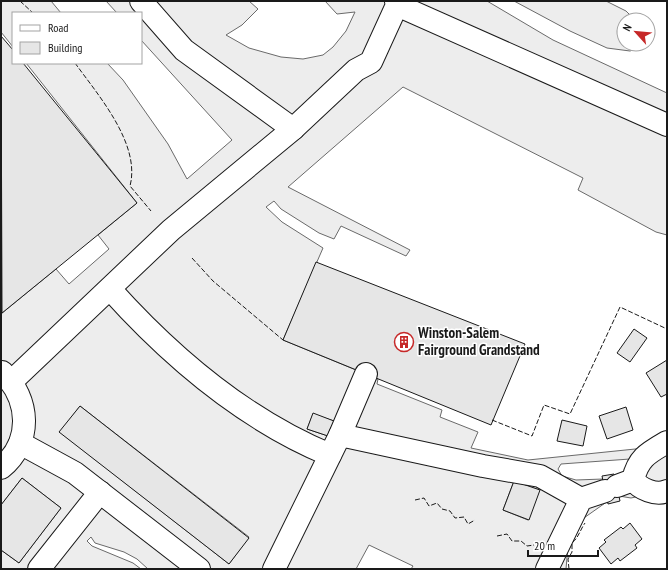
<svg xmlns="http://www.w3.org/2000/svg" width="668" height="570" viewBox="0 0 668 570" font-family="'PT Sans Narrow',sans-serif">
  <rect width="100%" height="100%" fill="#fff"/>
  <g fill="#ededed" stroke="#6a6a6a" fill-rule="evenodd">
    <path d="M 1,1 L 51,1 L 61,13 L 13,13 L 13,47 L 1,32 Z"/>
    <path d="M 106,1 L 249,1 L 258,9 L 242,25 L 226,35 L 249,48 L 281,57 L 303,59 L 323,55 L 333,47 L 346,31 L 355,12 L 337,14 L 325,1 L 487,1 L 553,40 L 667,93 L 667,235 L 656,232 L 578,190 L 583,178 L 403,87 L 288,187 L 410,250 L 406,256 L 341,226 L 334,239 L 319,233 L 281,209 L 274,201 L 266,207 L 282,222 L 323,248 L 283,340 L 378,379 L 377,384 L 442,410 L 440,417 L 478,432 L 471,448 L 528,460 L 645,448 L 667,434 L 667,497 L 640,496 L 631,498 L 619,496 L 630,459 L 561,464 L 558,469 L 562,476 L 576,480 L 603,479 L 608,501 L 581,520 L 568,546 L 566,569 L 411,569 L 413,566 L 369,545 L 356,569 L 148,569 L 137,559 L 124,552 L 95,543 L 91,537 L 87,541 L 92,546 L 133,563 L 141,569 L 1,569 L 1,550 L 19,563 L 61,508 L 22,478 L 1,505 L 1,314 L 56,269 L 69,284 L 109,249 L 98,235 L 137,203 L 26,63 L 107,63 L 123,80 L 168,144 L 187,179 L 232,140 L 141,40 L 141,13 L 117,13 ZM 80,406 L 249,537 L 229,564 L 60,432 ZM 313,414 L 334,421 L 328,436 L 307,429 ZM 514,481 L 539,490 L 528,520 L 503,510 Z"/>
    <path d="M 514,1 L 606,1 L 626,11 L 635,20 L 624,20 L 624,44 L 647,45 L 630,51 L 607,48 L 570,31 Z"/>
  </g>
  <g fill="#e6e6e6" stroke="#1a1a1a">
    <path d="M 1,36 L 13,50 L 13,63 L 23,63 L 137,203 L 2,313 Z"/>
    <path d="M 316,262 L 525,344 L 491,425 L 283,340 Z"/>
    <path d="M 634,329 L 647,338 L 630,362 L 617,353 Z"/>
    <path d="M 667,360 L 667,394 L 661,397 L 646,373 Z"/>
    <path d="M 80,406 L 249,538 L 229,564 L 59,432 Z"/>
    <path d="M 626,407 L 633,430 L 607,439 L 599,416 Z"/>
    <path d="M 313,413 L 334,421 L 328,436 L 307,429 Z"/>
    <path d="M 562,420 L 587,426 L 583,446 L 557,441 Z"/>
    <path d="M 614,474 L 620,501 L 608,504 L 602,476 Z"/>
    <path d="M 22,478 L 61,508 L 19,563 L 1,550 L 1,505 Z"/>
    <path d="M 514,481 L 540,490 L 529,520 L 503,510 Z"/>
    <path d="M 630,523 L 642,539 L 635,545 L 637,548 L 620,561 L 618,558 L 611,564 L 599,548 L 606,542 L 604,540 L 621,527 L 623,529 Z"/>
  </g>
  <g fill="none" stroke-linecap="round" stroke-linejoin="round">
    <g stroke="#1a1a1a" stroke-width="24">
      <g id="minor">
        <path d="M 141,1 L 184,50 L 293,129 L 356,70 L 371,62 L 397,5 L 396,1"/>
        <path d="M 397,5 L 667,125"/>
        <path d="M 110,289 C 171,357 243,419 330,455"/>
        <path d="M 12,381 L 171,230 L 293,129"/>
        <path d="M 340,435 L 366,374"/>
        <path d="M 20,443 L 75,473 L 199,569"/>
        <path d="M 1,468 C 33,442 30,399 2,372"/>
        <path d="M 633,480 C 640,489 656,496 667,491"/>
        <path d="M 617,486 L 633,480 C 638,458 648,453 667,442"/>
        <path d="M 39,569 L 100,492"/>
        <path d="M 274,569 L 340,435 L 483,466 L 540,476 L 581,499"/>
        <path d="M 547,569 L 581,499 L 605,491"/>
      </g>
    </g>
    <use href="#minor" stroke="#fff" stroke-width="22"/>
    <g stroke="#1a1a1a" stroke-width="1" stroke-dasharray="5 2" stroke-linecap="butt">
      <path d="M 20,1 L 33,13"/>
      <path d="M 75,63 C 98,95 141,144 130,186 L 151,211"/>
      <path d="M 192,258 L 213,281 L 283,340"/>
      <path d="M 492,420 L 532,436 L 544,405 L 570,414 L 620,307 L 667,329"/>
      <path d="M 415,500 L 424,498 L 429,506 L 437,503 L 442,509 L 450,511 L 455,518 L 464,517 L 468,524 L 475,520"/>
      <path d="M 497,536 L 507,534 L 512,541 L 521,541 L 527,546 L 534,545"/>
      <path d="M 569,569 L 568,559 L 572,552 L 572,543 C 579,537 580,530 585,523"/>
    </g>
  </g>
  <defs>
    <g id="building-ring" transform="scale(1)"><circle r="9.5" fill="#fff" stroke="#c62828" stroke-width="1.5"/><path d="M-4-6H4V6H1V3H-1V6H-4ZM-2.5-4.3h1.7v1.8h-1.7ZM.8-4.3h1.7v1.8H.8ZM-2.5-1h1.7V.8h-1.7ZM.8-1h1.7V.8H.8Z" fill="#c62828"/></g>
  </defs>
  <g fill-rule="evenodd">
    <use href="#building-ring" x="404" y="342"/>
  </g>
  <g text-anchor="middle" stroke-width="3" stroke-linejoin="round" paint-order="stroke">
    <g font-size="15" font-weight="bold" fill="#1a1a1a" stroke="#fff" text-anchor="start">
      <text x="418" y="338">Winston-Salem<tspan x="418" dy="17">Fairground Grandstand</tspan></text>
    </g>
  </g>
  <rect width="668" height="570" fill="none" stroke="#1a1a1a" stroke-width="4"/>
  <rect x="12" y="12" width="130" height="52" fill="#ffffff" stroke="#a3a3a3"/>
  <rect x="20" y="25" width="20" height="6" fill="#ffffff" stroke="#a3a3a3"/>
  <text x="48" y="32" font-size="12" fill="#1a1a1a">Road</text>
  <rect x="20" y="42" width="20" height="12" fill="#e6e6e6" stroke="#a3a3a3"/>
  <text x="48" y="52" font-size="12" fill="#1a1a1a">Building</text>
  <g transform="translate(636 32) rotate(297)"><circle r="19" fill="#ffffff" stroke="#a3a3a3"/>
  <path d="M0-3L7 15L0 10L-7 15Z" fill="#c62828"/>
  <text y="-6" font-size="11" font-weight="bold" text-anchor="middle" fill="#1a1a1a">N</text>
  </g>
  <path d="M528 550v6h70v-6" fill="none" stroke="#1a1a1a" stroke-width="2"/>
  <text x="534" y="550" font-size="12" fill="#1a1a1a" stroke="#ffffff" stroke-width="3" paint-order="stroke">20 m</text>
</svg>
